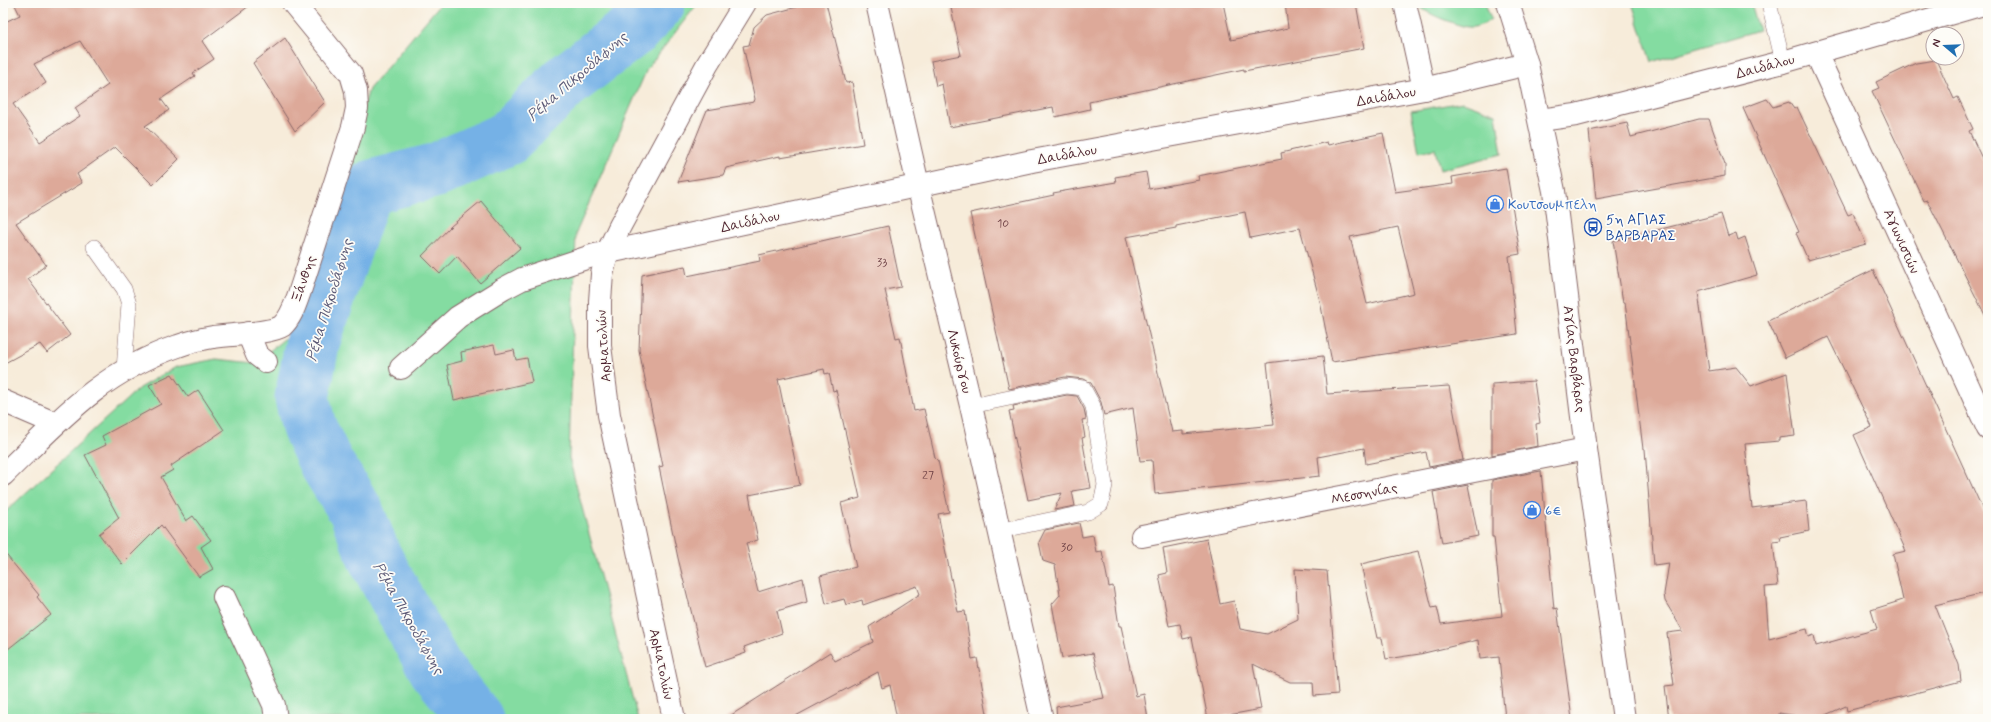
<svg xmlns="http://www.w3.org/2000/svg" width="1991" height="722" viewBox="0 0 1991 722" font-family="Mynerve,sans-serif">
  <rect width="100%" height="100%" fill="#fdfcf7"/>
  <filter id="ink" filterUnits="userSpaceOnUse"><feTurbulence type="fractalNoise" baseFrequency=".025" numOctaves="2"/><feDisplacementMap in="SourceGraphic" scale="8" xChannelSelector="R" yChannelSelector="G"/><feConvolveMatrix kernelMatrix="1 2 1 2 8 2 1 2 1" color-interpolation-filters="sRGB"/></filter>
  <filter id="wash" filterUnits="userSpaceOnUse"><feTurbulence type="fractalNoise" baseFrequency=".012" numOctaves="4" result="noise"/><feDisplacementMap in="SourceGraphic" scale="16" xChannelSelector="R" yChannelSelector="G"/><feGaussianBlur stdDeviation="0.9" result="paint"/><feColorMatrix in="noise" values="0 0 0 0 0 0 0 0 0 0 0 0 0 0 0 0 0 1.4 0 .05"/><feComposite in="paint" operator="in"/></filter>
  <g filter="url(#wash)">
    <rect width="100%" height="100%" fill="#f7ecda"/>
    <g fill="#84dca1" stroke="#677e66">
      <path d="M 441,3 L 698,3 L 647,69 L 576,233 L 569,458 L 638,719 L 3,719 L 3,514 L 139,388 L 176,367 L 216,359 L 255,363 L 290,334 L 344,172 L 369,89 Z"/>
      <path d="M 1417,3 L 1485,3 L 1491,19 C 1484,24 1477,28 1468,27 C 1458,26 1420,12 1417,3 Z"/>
      <path d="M 1632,3 L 1751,3 L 1759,30 L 1651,62 Z"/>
      <path d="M 1463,102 L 1496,114 L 1502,154 L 1440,170 L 1435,149 L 1419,152 L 1411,111 Z"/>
    </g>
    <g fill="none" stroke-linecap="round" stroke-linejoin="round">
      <path stroke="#75b1e6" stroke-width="55" d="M 476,719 L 436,669 L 408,619 L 374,556 L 356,511 L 326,463 L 309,427 L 302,398 L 313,340 L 361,202 L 372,187 L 437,170 L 508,138 L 564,83 L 635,28 L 658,3"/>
    </g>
    <g id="blocks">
      <g fill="#dda999" fill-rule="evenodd">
        <path d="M 14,3 L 253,3 L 202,41 L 214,59 L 193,73 L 195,76 L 161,99 L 169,110 L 145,126 L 179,159 L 153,185 L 115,147 L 77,174 L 82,183 L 16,223 L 46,265 L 28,279 L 70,335 L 47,353 L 40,344 L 3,364 L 3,23 L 20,15 ZM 80,41 L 108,85 L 75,108 L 80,116 L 40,142 L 13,104 L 46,83 L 34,64 Z"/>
        <path d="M 796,3 L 826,3 L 846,83 L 852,82 L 863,144 L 780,158 L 780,156 L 726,168 L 723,175 L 678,182 L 707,110 L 754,102 L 755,99 L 743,46 L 749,45 L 754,27 L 767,15 L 797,7 Z"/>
        <path d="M 950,3 L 1223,3 L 1231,40 L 1288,28 L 1285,3 L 1356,3 L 1364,48 L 1244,71 L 1244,69 L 1089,102 L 1090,109 L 1055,117 L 1053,107 L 950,127 L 942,84 L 936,86 L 931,61 L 961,55 Z"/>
        <path d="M 285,38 L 325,102 L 295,131 L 253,63 Z"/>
        <path d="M 1936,60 L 1954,99 L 1958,97 L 1973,129 L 1969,131 L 1988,171 L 1988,321 L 1927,200 L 1924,201 L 1872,91 L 1879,88 L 1876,82 L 1916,63 Z"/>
        <path d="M 1767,99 L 1773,107 L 1789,102 L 1794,109 L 1797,107 L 1848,215 L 1853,213 L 1866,244 L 1808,260 L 1796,233 L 1799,232 L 1743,108 Z"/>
        <path d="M 1699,119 L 1709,119 L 1725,164 L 1725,176 L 1596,199 L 1589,131 L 1627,123 L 1631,137 Z"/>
        <path d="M 1383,133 L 1395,192 L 1453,184 L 1452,177 L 1506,168 L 1520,254 L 1509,256 L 1517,334 L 1332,362 L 1320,301 L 1300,228 L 1250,238 L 1245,212 L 1176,226 L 1176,228 L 1126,237 L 1172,432 L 1183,431 L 1183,434 L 1274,425 L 1267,363 L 1323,356 L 1327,394 L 1449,386 L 1463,460 L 1429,467 L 1426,452 L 1366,464 L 1364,448 L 1318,457 L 1320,476 L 1155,494 L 1152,460 L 1140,461 L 1133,408 L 1104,415 L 1101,402 L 1091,383 L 1084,379 L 1065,377 L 1009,389 L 970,213 L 1054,195 L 1053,193 L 1116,182 L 1115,177 L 1146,172 L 1149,189 L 1199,180 L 1198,176 L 1282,159 L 1281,153 L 1327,142 L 1328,145 ZM 1398,227 L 1414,293 L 1367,304 L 1350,237 Z"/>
        <path d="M 481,201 L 520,248 L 480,283 L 457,256 L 440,274 L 422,256 L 451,226 Z"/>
        <path d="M 1721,214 L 1728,236 L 1736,233 L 1738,240 L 1745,237 L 1757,275 L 1698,292 L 1709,371 L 1736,367 L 1751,386 L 1787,373 L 1795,436 L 1779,438 L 1779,441 L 1745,444 L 1752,508 L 1806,501 L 1809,531 L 1780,537 L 1781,541 L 1773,542 L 1778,586 L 1765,587 L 1769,639 L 1807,629 L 1809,637 L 1814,635 L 1816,646 L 1877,629 L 1871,610 L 1903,600 L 1893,554 L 1906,551 L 1854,435 L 1872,427 L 1828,337 L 1785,358 L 1768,321 L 1873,270 L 1988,521 L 1988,592 L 1935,605 L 1959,665 L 1961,681 L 1847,711 L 1846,706 L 1816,719 L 1779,713 L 1780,719 L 1669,719 L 1665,686 L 1674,685 L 1667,633 L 1683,631 L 1665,601 L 1664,594 L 1669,563 L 1654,565 L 1645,449 L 1643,449 L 1625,302 L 1623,302 L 1613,241 Z"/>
        <path d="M 888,226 L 901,287 L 885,290 L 896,338 L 900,337 L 914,411 L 924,409 L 935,458 L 938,461 L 949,512 L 938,514 L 958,612 L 965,611 L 972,659 L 977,658 L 988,719 L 897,719 L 890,685 L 882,688 L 878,672 L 790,719 L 725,719 L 830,652 L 835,661 L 873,642 L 869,627 L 920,594 L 917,586 L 863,605 L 862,600 L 846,605 L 844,599 L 826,604 L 820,576 L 856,567 L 841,503 L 860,498 L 836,390 L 833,391 L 829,373 L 825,374 L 824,369 L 778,379 L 800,485 L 749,495 L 758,540 L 746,543 L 758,592 L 803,578 L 807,602 L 777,611 L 782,633 L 744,647 L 746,653 L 705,667 L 678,558 L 659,467 L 663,466 L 639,350 L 642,275 L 685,266 L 687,276 L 760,261 L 759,255 Z"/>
        <path d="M 494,345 L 496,354 L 514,350 L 516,360 L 527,358 L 532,382 L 454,400 L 447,365 L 462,361 L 461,352 Z"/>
        <path d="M 172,374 L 188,397 L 198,390 L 224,430 L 171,466 L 173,470 L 161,477 L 186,521 L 193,516 L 211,540 L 201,547 L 213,569 L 199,577 L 161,525 L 122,564 L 99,534 L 119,518 L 85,455 L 106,445 L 102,436 L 161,404 L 149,385 Z"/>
        <path d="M 1534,381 L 1540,423 L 1536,424 L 1538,446 L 1492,455 L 1492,384 Z"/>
        <path d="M 1067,395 L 1077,396 L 1084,409 L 1086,419 L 1082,420 L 1085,437 L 1082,438 L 1091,488 L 1072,491 L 1075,506 L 1054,510 L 1062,493 L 1028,500 L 1009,411 L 1014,410 L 1013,406 Z"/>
        <path d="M 1541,471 L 1554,609 L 1557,608 L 1572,719 L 1505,719 L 1499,657 L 1480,659 L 1478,640 L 1420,654 L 1386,659 L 1382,638 L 1377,638 L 1361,564 L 1418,551 L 1432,608 L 1437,607 L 1441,624 L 1502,616 L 1494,537 L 1492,537 L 1492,480 Z"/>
        <path d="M 1468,485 L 1478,536 L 1442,543 L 1433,492 Z"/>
        <path d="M 1079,523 L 1082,537 L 1093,535 L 1096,552 L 1102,551 L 1109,587 L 1113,586 L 1119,626 L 1121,626 L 1136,696 L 1144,694 L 1148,719 L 1057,719 L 1056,707 L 1104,698 L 1093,653 L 1062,658 L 1052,604 L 1060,595 L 1055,565 L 1043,561 L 1039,542 L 1045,530 Z"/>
        <path d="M 1207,539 L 1220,604 L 1234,601 L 1240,629 L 1267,634 L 1298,619 L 1295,569 L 1327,571 L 1338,694 L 1314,696 L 1313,682 L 1290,682 L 1253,664 L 1261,709 L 1208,719 L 1192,637 L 1183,639 L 1180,624 L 1169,626 L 1159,575 L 1167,573 L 1163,548 Z"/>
        <path d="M 3,551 L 39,595 L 37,597 L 51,615 L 3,653 Z"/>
      </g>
    </g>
  </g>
  <g filter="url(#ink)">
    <use href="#blocks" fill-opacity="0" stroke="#876768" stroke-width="1"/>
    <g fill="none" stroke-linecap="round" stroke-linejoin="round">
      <g stroke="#876768" stroke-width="16">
        <g id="service">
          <path d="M 1769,3 L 1783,62"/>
          <path d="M 94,247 L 124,289 L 129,304 L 124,370"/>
          <path d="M 971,406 L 1067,386 L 1083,388 L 1093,406 L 1105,485 L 1101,504 L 1088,512 L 998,531"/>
        </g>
      </g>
      <g stroke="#876768" stroke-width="24">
        <g id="minor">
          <path d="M 877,3 L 918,185 L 971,406 L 1042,719"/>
          <path d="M 1405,3 L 1424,89"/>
          <path d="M 1816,53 L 1988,429"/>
          <path d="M 1540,120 L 1576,115 L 1783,62 L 1987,3"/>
          <path d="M 248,333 L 257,355 L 266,362"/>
          <path d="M 401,368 L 458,317 L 503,289 L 522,279 L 595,255 L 1032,161 L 1424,89 L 1527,64"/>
          <path d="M 3,401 L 54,423"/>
          <path d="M 3,475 C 59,421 101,372 178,346 C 189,342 201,339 213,337 C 227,335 272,333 282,326 C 291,318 295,305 299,294 L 353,127 L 357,108 L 356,91 L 351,74 L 293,3"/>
          <path d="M 1142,536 L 1586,449"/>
          <path d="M 224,597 L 274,705 L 276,719"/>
          <path d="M 674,719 L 609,415 L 600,346 L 600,301 L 602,274 L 608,251 L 620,226 L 707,65 L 745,3"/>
        </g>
      </g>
      <g stroke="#876768" stroke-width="24">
        <path id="tertiary" d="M 1508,3 L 1527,64 L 1554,191 L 1586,449 L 1624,719"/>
      </g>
      <use href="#service" stroke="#fff" stroke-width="15"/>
      <use href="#minor" stroke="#fff" stroke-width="22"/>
      <use href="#tertiary" stroke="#fff" stroke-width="22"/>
    </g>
  </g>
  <defs>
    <g id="shop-ring" transform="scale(0.9)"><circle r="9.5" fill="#fdfcf7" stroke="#3f7fe0" stroke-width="1.5"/><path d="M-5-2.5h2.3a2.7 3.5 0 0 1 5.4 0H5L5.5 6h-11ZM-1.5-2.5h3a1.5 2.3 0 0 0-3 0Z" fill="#3f7fe0"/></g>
    <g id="bus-ring" transform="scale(0.9)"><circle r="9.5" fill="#fdfcf7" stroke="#1a4fb4" stroke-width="1.5"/><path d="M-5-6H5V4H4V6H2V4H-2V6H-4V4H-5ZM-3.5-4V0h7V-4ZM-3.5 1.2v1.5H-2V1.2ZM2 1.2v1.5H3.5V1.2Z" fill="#1a4fb4"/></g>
  </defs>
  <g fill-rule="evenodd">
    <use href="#shop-ring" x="1495" y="204"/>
    <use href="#bus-ring" x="1593" y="227"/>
    <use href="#shop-ring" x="1532" y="510"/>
  </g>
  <g text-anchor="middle" stroke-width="3.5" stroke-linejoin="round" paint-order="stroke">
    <g font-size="12" fill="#6f4246">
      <text x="1003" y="227">10</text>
      <text x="882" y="266">33</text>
      <text x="928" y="479">27</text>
      <text x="1067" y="551">30</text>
    </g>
    <g font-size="14" fill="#4a1f2b" stroke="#fdfcf7">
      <text transform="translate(1765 66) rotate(-15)" y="5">Δαιδάλου</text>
      <text transform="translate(1386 96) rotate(-10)" y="5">Δαιδάλου</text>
      <text transform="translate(1067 154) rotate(-10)" y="5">Δαιδάλου</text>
      <text transform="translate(750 221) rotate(-12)" y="5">Δαιδάλου</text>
      <text transform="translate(1902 241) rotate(66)" y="5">Αγωνιστών</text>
      <text transform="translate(303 279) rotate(-71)" y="5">Ξάνθης</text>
      <text transform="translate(603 346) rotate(-94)" y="5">Αρματολών</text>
      <text transform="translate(1575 359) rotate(83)" y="5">Αγίας Βαρβάρας</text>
      <text transform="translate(960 361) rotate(76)" y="5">Λυκούργου</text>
      <text transform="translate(1364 493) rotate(-11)" y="5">Μεσσηνίας</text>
      <text transform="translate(662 664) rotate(78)" y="5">Αρματολών</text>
    </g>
    <g font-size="14" fill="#366cbe" stroke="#fdfcf7" text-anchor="start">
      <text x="1508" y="209">Κουτσουμπελη</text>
      <text x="1545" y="515">6€</text>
    </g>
    <g font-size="14" fill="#164399" stroke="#fdfcf7" text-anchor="start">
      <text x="1606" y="224">5η ΑΓΙΑΣ<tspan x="1606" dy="16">ΒΑΡΒΑΡΑΣ</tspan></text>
    </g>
    <g font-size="15" font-style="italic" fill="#5b5976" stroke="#fdfcf7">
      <text transform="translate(577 76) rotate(-41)" y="5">Ρέμα Πικροδάφνης</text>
      <text transform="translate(329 300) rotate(-73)" y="5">Ρέμα Πικροδάφνης</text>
      <text transform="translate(409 618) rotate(60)" y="5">Ρέμα Πικροδάφνης</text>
    </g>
  </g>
  <rect width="1991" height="722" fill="none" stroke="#fdfcf7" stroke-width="16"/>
  <g transform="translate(1945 46) rotate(289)"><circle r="19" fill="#fdfcf7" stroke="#b5a4a5"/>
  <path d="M0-3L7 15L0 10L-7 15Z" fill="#1f6fb2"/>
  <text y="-6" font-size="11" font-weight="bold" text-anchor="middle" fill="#4a1f2b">N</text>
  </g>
</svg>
